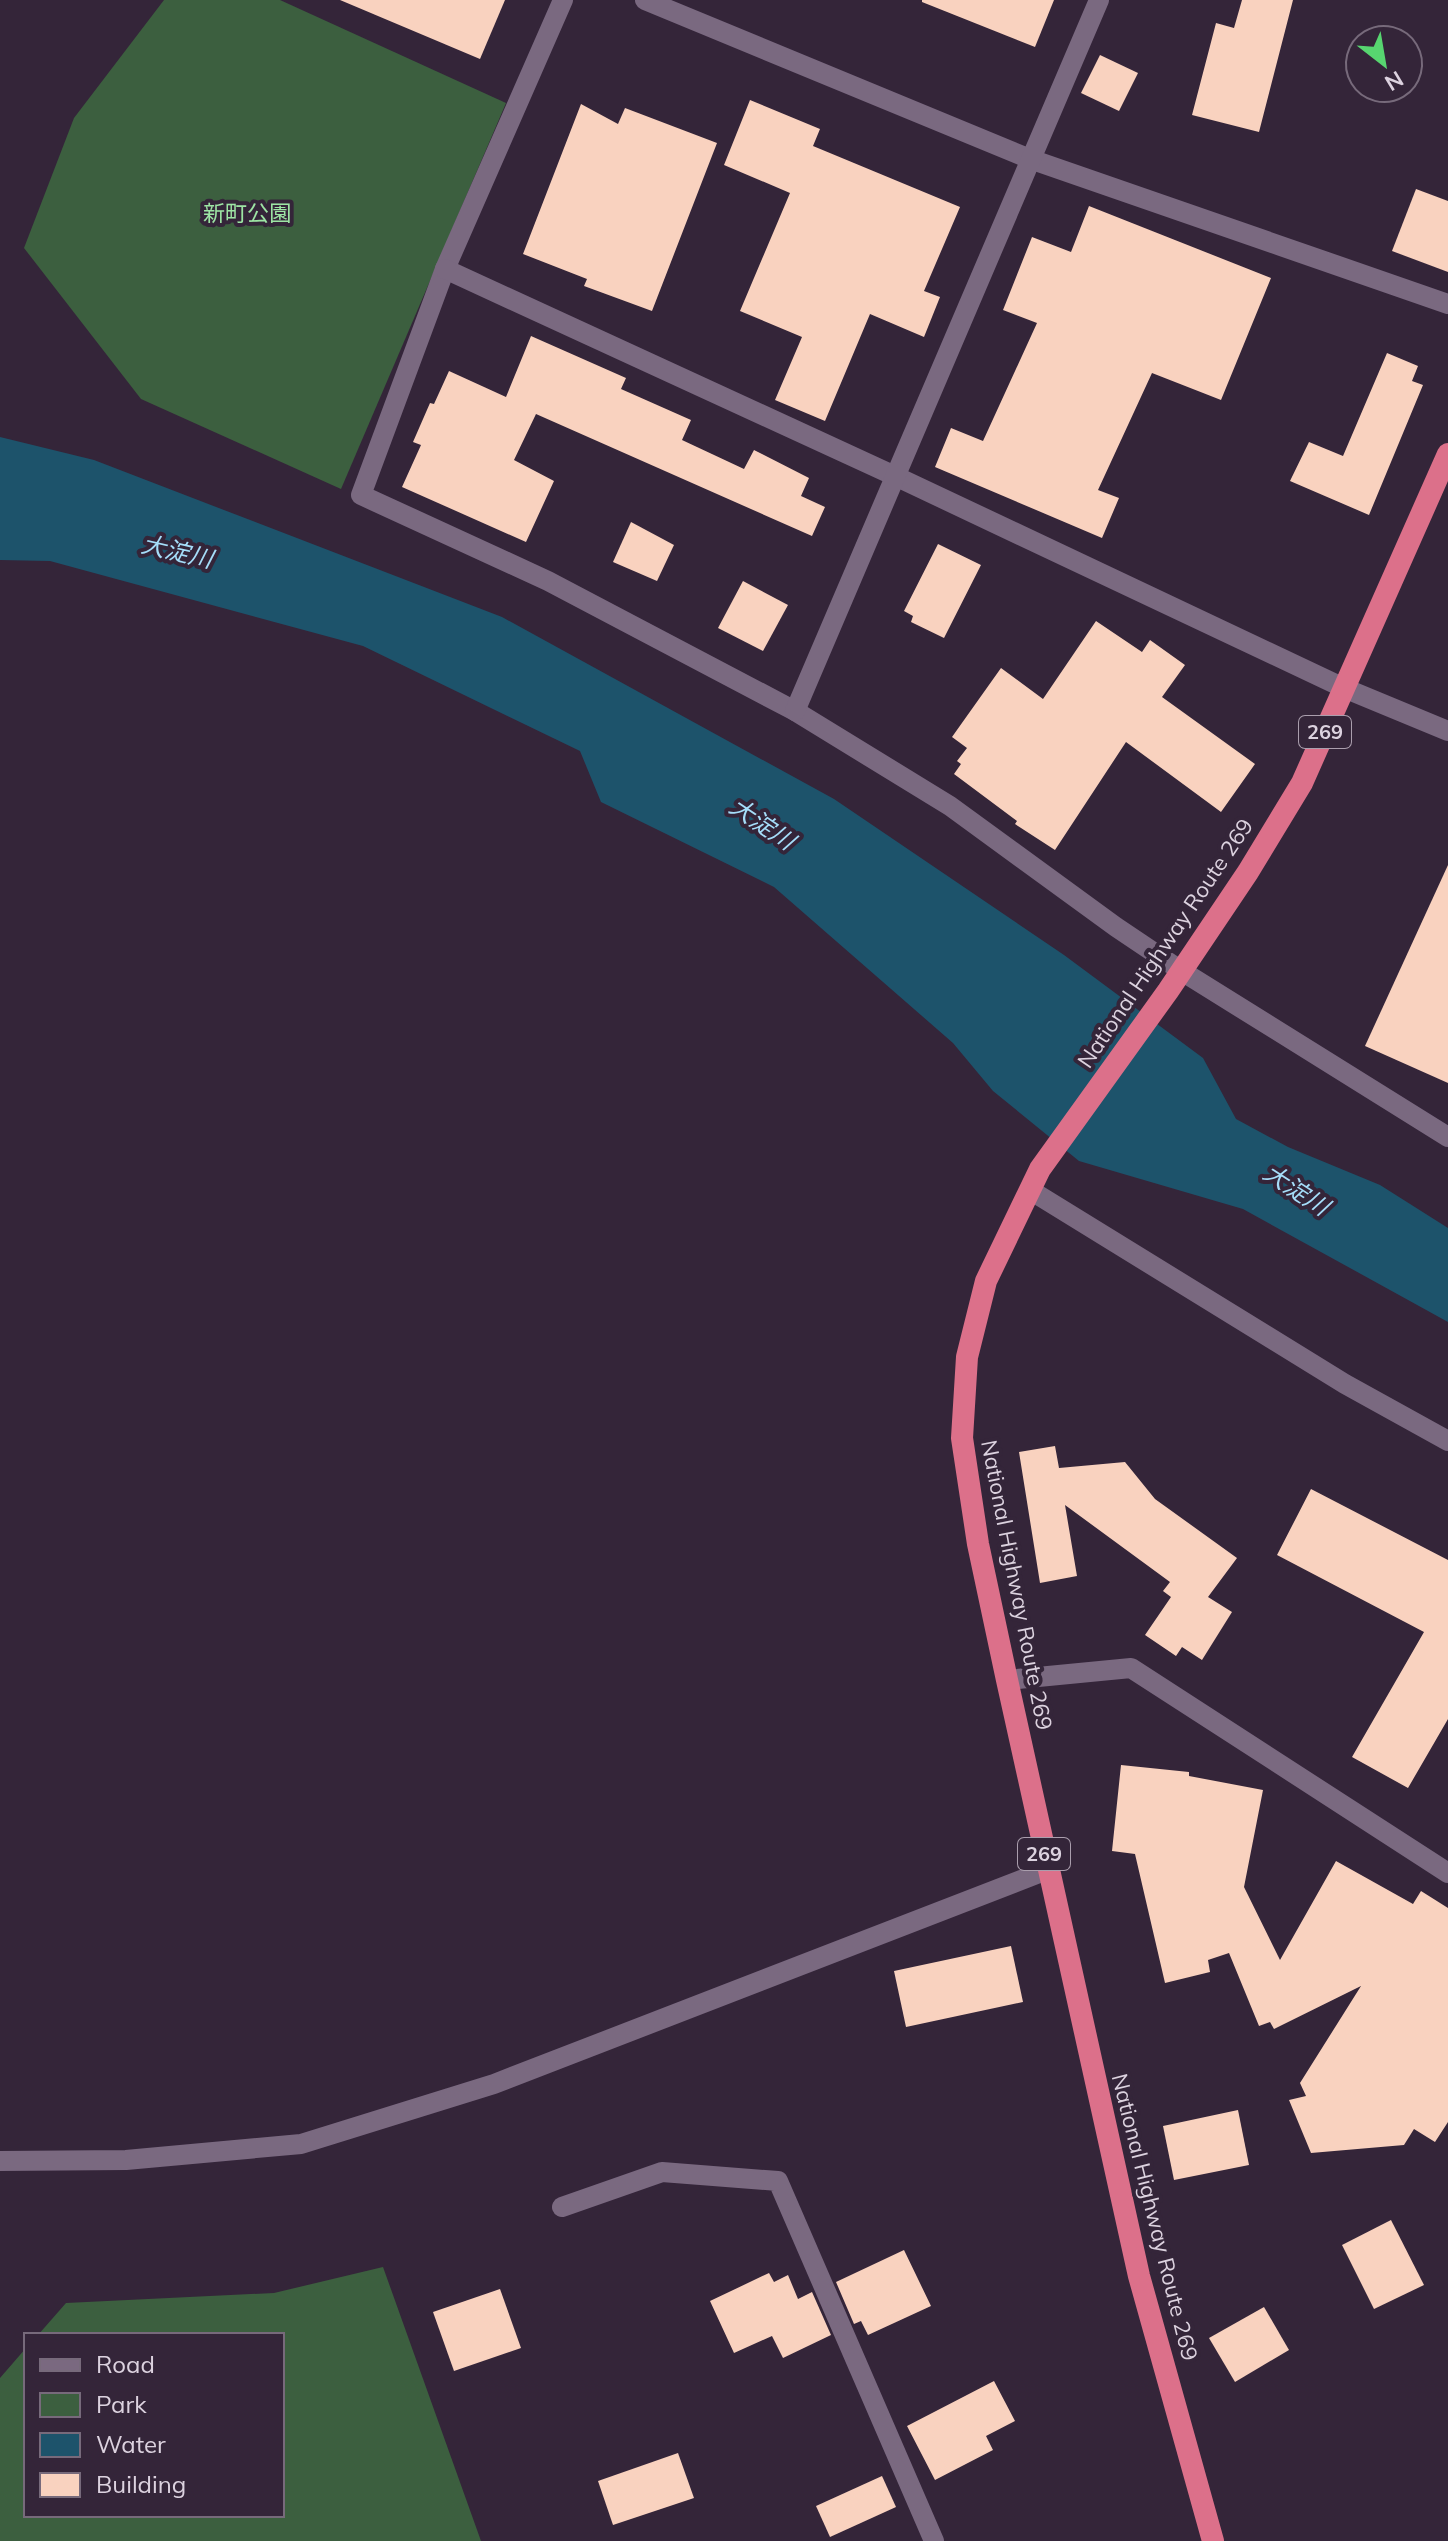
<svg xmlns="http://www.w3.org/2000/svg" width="1448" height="2541" viewBox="0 0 1448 2541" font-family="Mulish,'Noto Sans JP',sans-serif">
  <rect width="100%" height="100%" fill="#342539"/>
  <g fill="#3c5f3f">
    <path d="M 164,0 L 280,0 L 506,103 L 341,489 L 141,399 L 24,248 L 74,118 Z"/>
    <path d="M 383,2267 L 481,2541 L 0,2541 L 0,2378 L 26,2348 L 26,2515 L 282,2515 L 282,2335 L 38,2335 L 66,2303 L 274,2293 Z"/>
  </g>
  <path fill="#1d536b" d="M 0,437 L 94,460 L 502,617 L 834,799 L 1064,955 L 1203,1058 L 1236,1119 L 1288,1147 L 1380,1185 L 1448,1228 L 1448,1322 L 1243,1209 L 1079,1161 L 993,1091 L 953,1043 L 774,887 L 601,802 L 580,751 L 363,646 L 50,561 L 0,560 Z"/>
  <g fill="#f9d2bf">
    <path d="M 340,0 L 505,0 L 480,59 Z"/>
    <path d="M 922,0 L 1054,0 L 1035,47 L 922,2 Z"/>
    <path d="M 1242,0 L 1293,0 L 1259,132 L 1192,115 L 1216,23 L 1234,28 Z"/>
    <path d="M 1100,55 L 1138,73 L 1119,111 L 1081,93 Z"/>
    <path d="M 750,100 L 820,129 L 813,146 L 960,207 L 924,291 L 940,297 L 924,337 L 870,314 L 825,421 L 775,400 L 802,337 L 740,311 L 790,193 L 724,165 Z"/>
    <path d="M 581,104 L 618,124 L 625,108 L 717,143 L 652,311 L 584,286 L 587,279 L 523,254 Z"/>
    <path d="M 1416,189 L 1448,201 L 1448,272 L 1392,251 Z"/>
    <path d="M 1089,206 L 1271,278 L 1221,400 L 1152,373 L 1098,490 L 1119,498 L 1102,538 L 935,467 L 951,428 L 983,441 L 1037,323 L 1003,310 L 1032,237 L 1071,252 Z"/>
    <path d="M 531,336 L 626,378 L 621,389 L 691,420 L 682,440 L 744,469 L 754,450 L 809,478 L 801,496 L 825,507 L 812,536 L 536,414 L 514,460 L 554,481 L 526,542 L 402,487 L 421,445 L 413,442 L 430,403 L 434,404 L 449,371 L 506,397 Z"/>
    <path d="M 1387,353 L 1418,366 L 1412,381 L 1423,385 L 1369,515 L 1290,481 L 1309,442 L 1343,456 Z"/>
    <path d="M 631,522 L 674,545 L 657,581 L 613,562 Z"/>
    <path d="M 938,544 L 981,565 L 944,638 L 911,622 L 913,616 L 904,611 Z"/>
    <path d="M 743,581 L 788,605 L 763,651 L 718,628 Z"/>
    <path d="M 1096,621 L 1142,652 L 1150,640 L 1185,665 L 1162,697 L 1255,764 L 1221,812 L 1126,742 L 1055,850 L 1015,824 L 1017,821 L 954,774 L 961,764 L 957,761 L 967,748 L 952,737 L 1001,668 L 1043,699 Z"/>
    <path d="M 1448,865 L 1448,1083 L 1365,1046 Z"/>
    <path d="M 1055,1446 L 1059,1468 L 1125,1462 L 1155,1499 L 1237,1558 L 1208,1597 L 1232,1612 L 1202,1660 L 1182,1647 L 1176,1656 L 1145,1635 L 1171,1597 L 1163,1591 L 1170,1582 L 1065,1505 L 1077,1576 L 1040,1583 L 1019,1452 Z"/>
    <path d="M 1311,1489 L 1448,1560 L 1448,1719 L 1408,1788 L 1352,1757 L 1424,1632 L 1277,1555 Z"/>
    <path d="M 1121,1765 L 1189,1772 L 1189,1776 L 1263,1790 L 1244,1887 L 1280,1960 L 1336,1861 L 1413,1904 L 1421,1891 L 1448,1908 L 1448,2122 L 1435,2142 L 1414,2129 L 1404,2145 L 1311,2153 L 1289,2100 L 1306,2096 L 1300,2083 L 1361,1986 L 1274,2029 L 1270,2022 L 1259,2026 L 1229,1953 L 1208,1960 L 1210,1972 L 1165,1983 L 1135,1854 L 1112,1851 Z"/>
    <path d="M 1011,1946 L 1023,2002 L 906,2027 L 894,1971 Z"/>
    <path d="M 1238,2110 L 1249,2165 L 1174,2180 L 1163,2126 Z"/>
    <path d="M 1391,2220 L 1424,2285 L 1374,2309 L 1342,2245 Z"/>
    <path d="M 904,2250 L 931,2306 L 868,2335 L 861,2321 L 854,2324 L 836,2282 Z"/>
    <path d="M 769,2273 L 774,2282 L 788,2275 L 798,2299 L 812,2292 L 831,2335 L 783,2358 L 772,2336 L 734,2353 L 710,2301 Z"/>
    <path d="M 500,2289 L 521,2348 L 454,2371 L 433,2312 Z"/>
    <path d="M 1264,2307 L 1289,2350 L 1235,2382 L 1209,2338 Z"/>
    <path d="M 994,2381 L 1015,2421 L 986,2436 L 993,2450 L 935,2480 L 907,2426 Z"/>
    <path d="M 678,2453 L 694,2498 L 613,2525 L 598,2481 Z"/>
    <path d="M 882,2476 L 896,2507 L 830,2537 L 816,2506 Z"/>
  </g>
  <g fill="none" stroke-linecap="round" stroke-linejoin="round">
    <g stroke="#7a6980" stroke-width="20">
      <path d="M 563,0 L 445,269 L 361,495 L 548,581 L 795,711 L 950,806 L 1116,927 L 1180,970 L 1448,1137"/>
      <path d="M 645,0 L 1030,159 L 1448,304"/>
      <path d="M 445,269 L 895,476 L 1344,688 L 1448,731"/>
      <path d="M 795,711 L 1099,0"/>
      <path d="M 1030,1190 L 1345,1384 L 1448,1441"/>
      <path d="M 1007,1680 L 1131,1668 L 1448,1873"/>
      <path d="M 562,2207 L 662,2172 L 778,2181 L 934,2541"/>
    </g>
    <path stroke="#7a6980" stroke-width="20" d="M 0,2161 L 126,2160 L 301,2144 L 494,2084 L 1047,1870"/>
    <path stroke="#dc708a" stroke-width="22" d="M 1213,2541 L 1139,2276 L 1007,1680 L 978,1544 L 962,1438 L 967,1357 L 986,1281 L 1040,1169 L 1168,991 L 1248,872 L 1302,783 L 1448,454"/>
  </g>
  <g text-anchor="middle" stroke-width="8" stroke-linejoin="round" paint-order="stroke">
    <g fill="#342539" stroke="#aa9ead" stroke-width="2">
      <rect x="1299" y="716" width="52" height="32" rx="6"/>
      <rect x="1018" y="1838" width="52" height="32" rx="6"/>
    </g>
    <g font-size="20" font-weight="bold" fill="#dcd2df">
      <text x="1325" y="739">269</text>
      <text x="1044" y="1861">269</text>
    </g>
    <g font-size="22" fill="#9de5a4" stroke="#342539">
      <text x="247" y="221">新町公園</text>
    </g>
    <g font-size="22" fill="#dcd2df" stroke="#342539">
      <text transform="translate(1165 943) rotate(-56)" y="8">National Highway Route 269</text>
      <text transform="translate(1017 1585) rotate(79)" y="8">National Highway Route 269</text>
      <text transform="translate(1155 2217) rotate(76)" y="8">National Highway Route 269</text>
    </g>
    <g font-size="24" font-style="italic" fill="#a5ddf9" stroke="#342539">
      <text transform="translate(177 552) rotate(13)" y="8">大淀川</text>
      <text transform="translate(762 824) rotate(34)" y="8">大淀川</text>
      <text transform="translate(1296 1190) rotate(33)" y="8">大淀川</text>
    </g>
  </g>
  <rect x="24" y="2333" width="260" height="184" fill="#342539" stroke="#776a7b" stroke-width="2"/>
  <rect x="40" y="2359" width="40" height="12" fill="#7a6980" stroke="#776a7b" stroke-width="2"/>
  <text x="96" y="2373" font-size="24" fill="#dcd2df">Road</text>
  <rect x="40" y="2393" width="40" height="24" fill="#3c5f3f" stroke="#776a7b" stroke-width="2"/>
  <text x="96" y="2413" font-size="24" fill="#dcd2df">Park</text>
  <rect x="40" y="2433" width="40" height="24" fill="#1d536b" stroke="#776a7b" stroke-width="2"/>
  <text x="96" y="2453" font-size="24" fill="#dcd2df">Water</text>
  <rect x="40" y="2473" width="40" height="24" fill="#f9d2bf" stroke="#776a7b" stroke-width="2"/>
  <text x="96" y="2493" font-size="24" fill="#dcd2df">Building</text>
  <g transform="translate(1384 64) rotate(149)"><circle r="38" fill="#342539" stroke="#776a7b" stroke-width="2"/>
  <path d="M0-6L14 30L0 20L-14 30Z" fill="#57d570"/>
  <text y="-12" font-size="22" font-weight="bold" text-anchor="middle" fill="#dcd2df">N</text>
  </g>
</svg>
